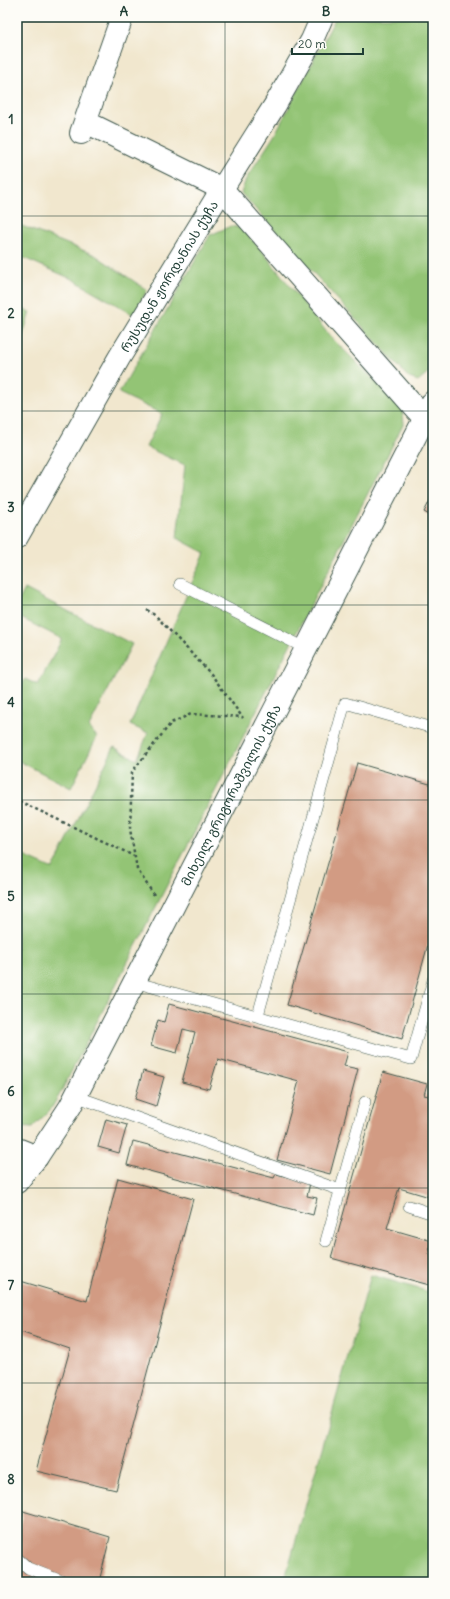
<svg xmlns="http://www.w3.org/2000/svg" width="450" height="1599" viewBox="0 0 450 1599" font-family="Delius,'Noto Sans Georgian',sans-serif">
  <rect width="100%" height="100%" fill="#fdfcf7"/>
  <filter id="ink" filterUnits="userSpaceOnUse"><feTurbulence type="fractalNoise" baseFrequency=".025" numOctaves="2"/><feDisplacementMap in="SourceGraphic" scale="8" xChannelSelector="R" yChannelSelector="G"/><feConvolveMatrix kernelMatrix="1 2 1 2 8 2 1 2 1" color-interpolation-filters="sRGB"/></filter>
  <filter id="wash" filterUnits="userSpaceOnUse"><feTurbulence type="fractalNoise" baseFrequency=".012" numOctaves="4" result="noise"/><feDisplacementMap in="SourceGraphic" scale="16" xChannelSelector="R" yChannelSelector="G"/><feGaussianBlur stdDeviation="0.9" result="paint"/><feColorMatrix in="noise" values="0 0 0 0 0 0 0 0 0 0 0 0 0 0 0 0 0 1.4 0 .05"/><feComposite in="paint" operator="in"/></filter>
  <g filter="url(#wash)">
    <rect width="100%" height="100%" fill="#f1e7ce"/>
    <g fill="#93c474" stroke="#598054">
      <path d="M 336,17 L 433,17 L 433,365 L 431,370 L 418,381 L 409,378 L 241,193 L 246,179 L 274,136 Z"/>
      <path d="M 17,224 L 95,255 L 147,290 L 134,315 L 72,279 L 17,255 Z"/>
      <path d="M 231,226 L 241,228 L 258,246 L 329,335 L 402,408 L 404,423 L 61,1092 L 51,1109 L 32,1128 L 17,1127 L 17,853 L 53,869 L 114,747 L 137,760 L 148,733 L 130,725 L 205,553 L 177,538 L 185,465 L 146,447 L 162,414 L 119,393 L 210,235 Z"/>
      <path d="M 17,307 L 30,312 L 20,344 L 17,342 Z"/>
      <path d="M 25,589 L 132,644 L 89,727 L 97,737 L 71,788 L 17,760 L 17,696 L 25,679 L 38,685 L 62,639 L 17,616 L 17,604 Z"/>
      <path d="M 371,1275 L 433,1293 L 433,1582 L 284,1582 Z"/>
    </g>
    <g id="blocks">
      <g fill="#d29b83">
        <path d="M 433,495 L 433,517 L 424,512 Z"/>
        <path d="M 357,763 L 433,785 L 433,926 L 402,1039 L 287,1005 Z"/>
        <path d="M 169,1004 L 348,1052 L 344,1066 L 358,1069 L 330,1174 L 277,1160 L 299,1081 L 218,1059 L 209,1089 L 182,1082 L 195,1032 L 183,1029 L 177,1053 L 151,1046 L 158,1020 L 164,1022 Z"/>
        <path d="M 143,1071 L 164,1077 L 156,1106 L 135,1099 Z"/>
        <path d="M 383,1072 L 427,1084 L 424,1095 L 433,1097 L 433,1198 L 399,1188 L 387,1228 L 432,1241 L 428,1254 L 433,1256 L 433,1286 L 331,1258 Z"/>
        <path d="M 106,1119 L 127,1125 L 119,1153 L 98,1147 Z"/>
        <path d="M 133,1141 L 274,1178 L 276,1174 L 310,1183 L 307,1196 L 317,1198 L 313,1215 L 127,1165 Z"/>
        <path d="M 118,1178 L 193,1199 L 116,1490 L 36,1471 L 70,1349 L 17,1331 L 17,1280 L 87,1301 Z"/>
        <path d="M 23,1511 L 110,1537 L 99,1582 L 17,1582 L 17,1537 Z"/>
      </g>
    </g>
  </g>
  <g filter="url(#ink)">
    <use href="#blocks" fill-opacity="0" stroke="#3e564b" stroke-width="1"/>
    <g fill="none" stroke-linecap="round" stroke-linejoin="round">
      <g stroke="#3e564b" stroke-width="12">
        <g id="lane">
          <path d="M 180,584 L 305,648"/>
          <path d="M 134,982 L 411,1059 L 433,980"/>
          <path d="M 258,1015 L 345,703 L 433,728"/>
          <path d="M 75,1096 L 340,1190"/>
          <path d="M 409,1206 L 433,1214"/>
          <path d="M 326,1241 L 365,1102"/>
          <path d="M 17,1558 L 28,1568 L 64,1582"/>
        </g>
      </g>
      <g stroke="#3e564b" stroke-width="24">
        <g id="street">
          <path d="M 86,122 L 222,189 L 424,418"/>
          <path d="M 81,133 L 122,17"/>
          <path id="s1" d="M 17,537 L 119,358 L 222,189 L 275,105 L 312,40 L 322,17"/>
          <path d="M 17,1149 L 37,1157"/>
        </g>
      </g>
      <g stroke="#3e564b" stroke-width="24">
        <g id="secondary">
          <path id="s2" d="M 17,1182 L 37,1157 L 70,1107 L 433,402"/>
        </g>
      </g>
      <g stroke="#3e564b" stroke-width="2.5" stroke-dasharray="3 3" stroke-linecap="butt">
        <path d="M 147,610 L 156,616 L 211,674 L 243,718"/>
        <path d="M 19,801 L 134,856"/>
        <path d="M 154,895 L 137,869 L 130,829 L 132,772 L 171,723 L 191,714 L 243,717"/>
      </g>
      <use href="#lane" stroke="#fff" stroke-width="11"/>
      <use href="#street" stroke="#fff" stroke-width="22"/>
      <use href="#secondary" stroke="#fff" stroke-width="22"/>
    </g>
  </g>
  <path fill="none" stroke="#1f3d34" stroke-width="1" stroke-opacity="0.55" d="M 225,17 L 225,1582M 17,216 L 433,216M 17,411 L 433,411M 17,605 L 433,605M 17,800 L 433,800M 17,994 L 433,994M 17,1188 L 433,1188M 17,1383 L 433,1383"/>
  <g text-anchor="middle" stroke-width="4" stroke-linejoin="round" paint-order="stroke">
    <g font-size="13" fill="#1f3d34" stroke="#fdfcf7">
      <text dy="5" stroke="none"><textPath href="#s1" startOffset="302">რუსუდან ჟორდანიას ქუჩა</textPath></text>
      <text dy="5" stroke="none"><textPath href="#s2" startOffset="443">მიხეილ გრიგორაშვილის ქუჩა</textPath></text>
    </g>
  </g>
  <rect width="450" height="1599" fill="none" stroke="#fdfcf7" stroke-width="44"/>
  <path d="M292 48v6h71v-6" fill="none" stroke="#1f3d34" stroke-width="2"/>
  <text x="298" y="48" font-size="12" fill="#1f3d34" stroke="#fdfcf7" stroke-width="3" paint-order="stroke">20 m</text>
  <rect x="22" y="22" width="406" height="1555" fill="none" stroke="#1f3d34" stroke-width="1.5"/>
  <g font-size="13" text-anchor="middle" font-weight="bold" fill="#1f3d34">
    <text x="124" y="16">A</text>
    <text x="326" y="16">B</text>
    <text x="11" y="124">1</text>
    <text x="11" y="318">2</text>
    <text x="11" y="512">3</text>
    <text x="11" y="707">4</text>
    <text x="11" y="901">5</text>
    <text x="11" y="1096">6</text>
    <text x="11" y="1290">7</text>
    <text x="11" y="1484">8</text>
  </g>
</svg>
